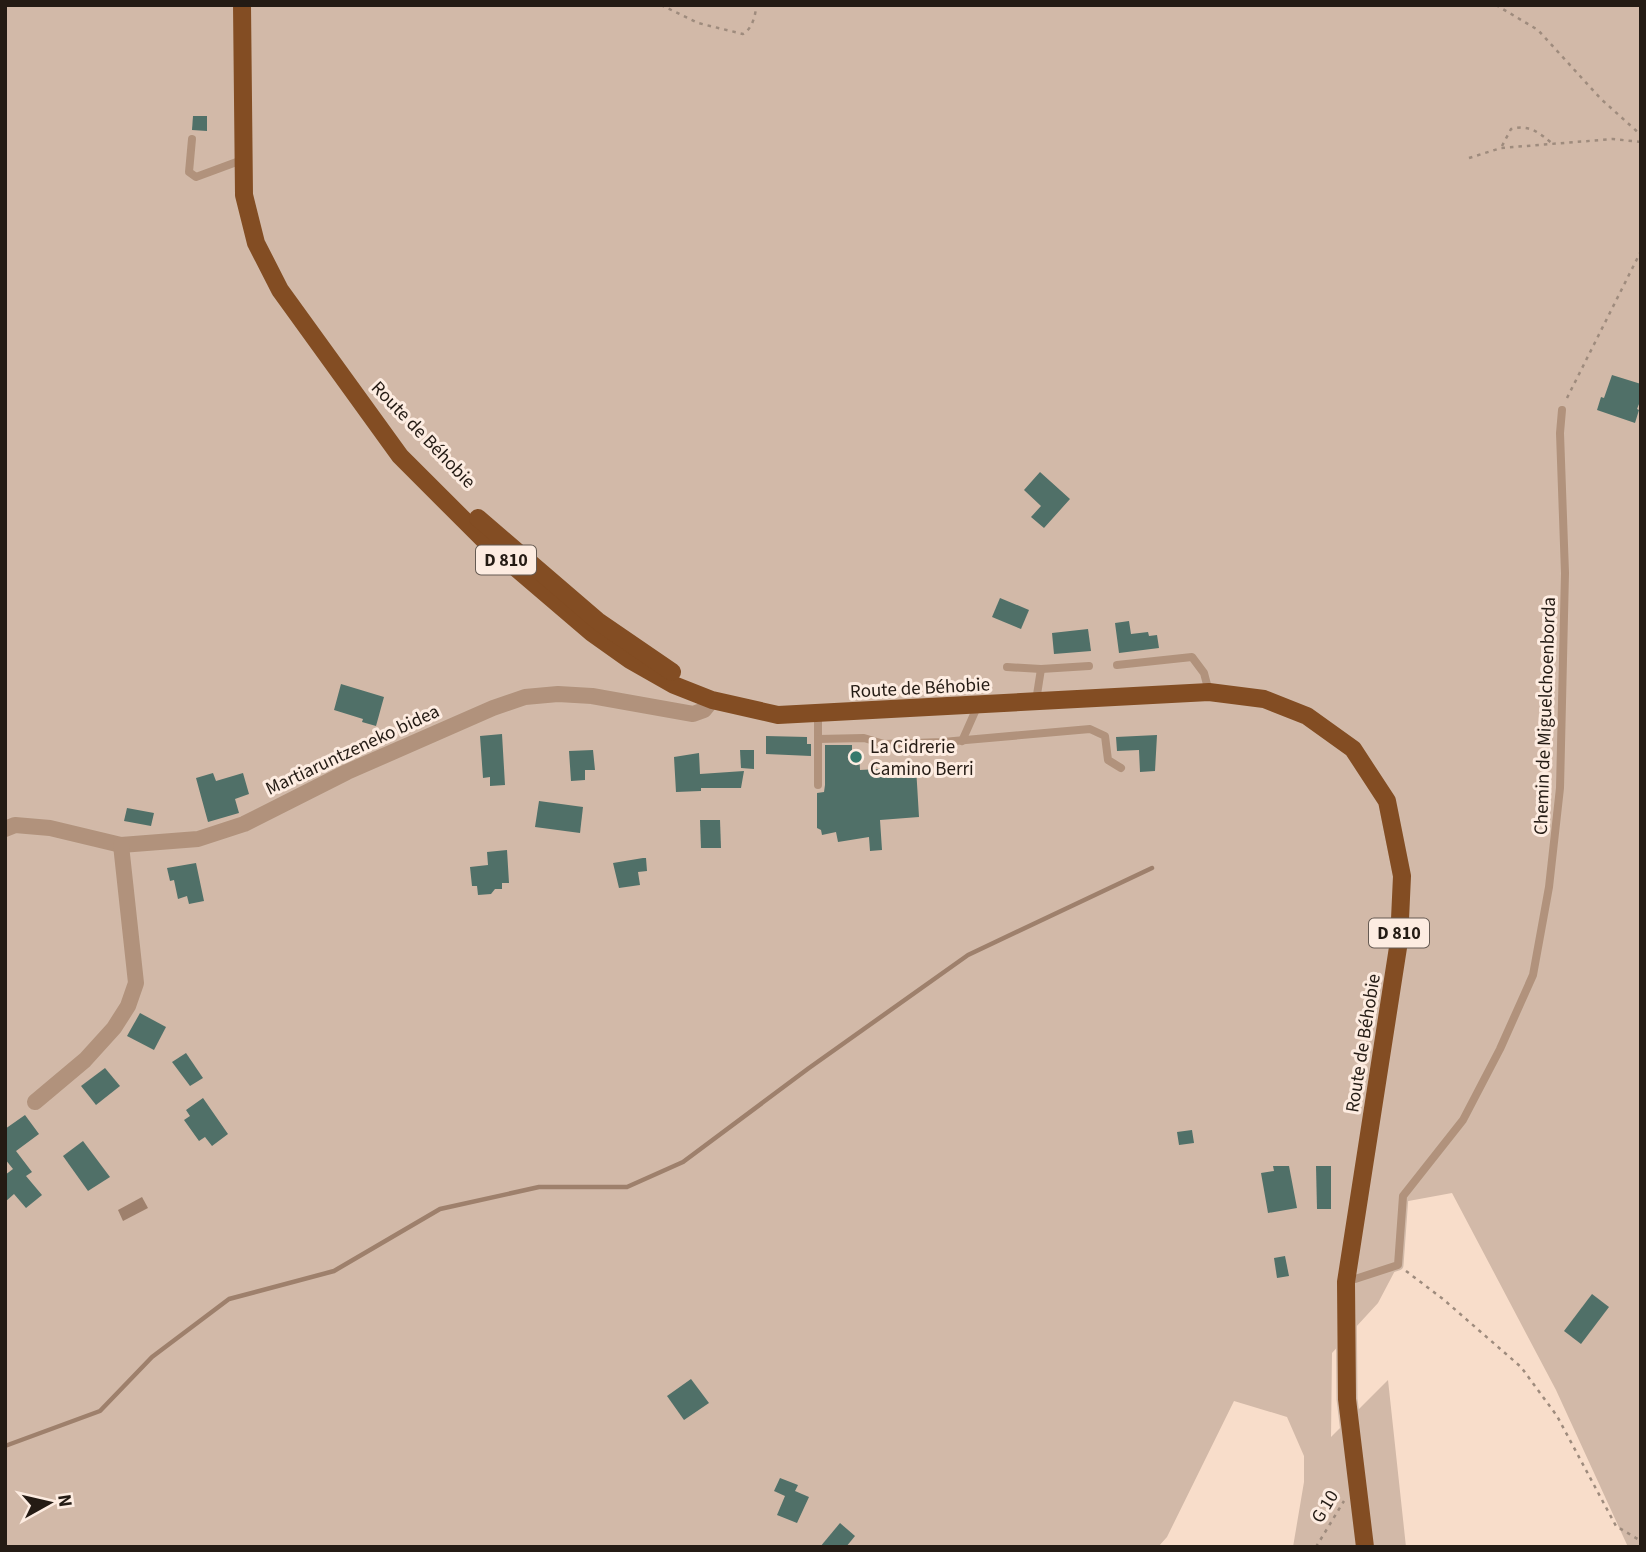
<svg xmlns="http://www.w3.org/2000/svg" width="1646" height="1552" viewBox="0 0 1646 1552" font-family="'Source Sans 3',sans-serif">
  <rect width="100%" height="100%" fill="#f8ddca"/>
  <path fill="#d2b9a8" d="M 5,5 L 1641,5 L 1641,1547 L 1628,1547 L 1556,1390 L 1452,1193 L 1403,1202 L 1398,1265 L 1378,1303 L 1332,1353 L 1331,1437 L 1388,1380 L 1406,1547 L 1293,1547 L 1304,1482 L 1304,1456 L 1287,1417 L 1234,1401 L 1167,1537 L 1158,1547 L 5,1547 Z"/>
  <path fill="#9e806c" d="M 142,1197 L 148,1208 L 123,1221 L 118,1210 Z"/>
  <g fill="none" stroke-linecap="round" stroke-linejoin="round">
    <path stroke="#9e806c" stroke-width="4.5" d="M 5,1446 L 100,1411 L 152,1357 L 229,1299 L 334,1271 L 440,1209 L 539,1187 L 627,1187 L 683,1162 L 809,1068 L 968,955 L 1152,868"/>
  </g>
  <g fill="#507068">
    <path d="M 193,116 L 207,116 L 207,131 L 192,130 Z"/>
    <path d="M 1612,375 L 1641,384 L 1641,399 L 1637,409 L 1639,410 L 1635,423 L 1597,410 L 1601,397 L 1604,398 Z"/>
    <path d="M 1040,472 L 1070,499 L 1044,528 L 1031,517 L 1041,506 L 1024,490 Z"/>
    <path d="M 1000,598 L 1029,610 L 1021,629 L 992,617 Z"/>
    <path d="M 1129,621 L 1131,634 L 1148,632 L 1149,636 L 1157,635 L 1159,648 L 1119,653 L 1115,623 Z"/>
    <path d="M 1088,629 L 1091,651 L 1054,654 L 1052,633 Z"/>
    <path d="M 341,684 L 384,697 L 376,726 L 362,722 L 363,719 L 334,710 Z"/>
    <path d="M 502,734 L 505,785 L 490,786 L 490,777 L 483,778 L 480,736 Z"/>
    <path d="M 1157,735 L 1155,771 L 1140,772 L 1139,750 L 1117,751 L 1116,737 Z"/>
    <path d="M 766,736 L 807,737 L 807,744 L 811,744 L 811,756 L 766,754 Z"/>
    <path d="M 825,745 L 852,745 L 852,751 L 859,751 L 860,770 L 916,767 L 919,817 L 880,820 L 882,850 L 870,851 L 869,837 L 838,842 L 836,832 L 822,835 L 821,830 L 817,828 L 817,793 L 824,792 L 825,785 Z"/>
    <path d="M 593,750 L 595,770 L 585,770 L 585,780 L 571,781 L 569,751 Z"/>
    <path d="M 740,750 L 754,750 L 754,769 L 741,768 Z"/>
    <path d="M 699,753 L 700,774 L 744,771 L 741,788 L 701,788 L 701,791 L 676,792 L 674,757 Z"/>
    <path d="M 213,773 L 216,781 L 243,773 L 249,794 L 235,799 L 239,813 L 208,822 L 196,778 Z"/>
    <path d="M 539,801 L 583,807 L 580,833 L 535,827 Z"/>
    <path d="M 127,808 L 154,813 L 151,826 L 124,821 Z"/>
    <path d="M 700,820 L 720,820 L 721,848 L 701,848 Z"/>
    <path d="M 507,850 L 509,883 L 502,883 L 502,889 L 495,889 L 491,894 L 478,895 L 477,886 L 472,886 L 470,867 L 488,865 L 487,852 Z"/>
    <path d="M 643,858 L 646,858 L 647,871 L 638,872 L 640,885 L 619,888 L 613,863 Z"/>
    <path d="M 196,863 L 204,901 L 189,904 L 187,896 L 178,899 L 174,880 L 170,881 L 167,868 Z"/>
    <path d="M 140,1013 L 166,1027 L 154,1050 L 127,1036 Z"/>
    <path d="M 186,1053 L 203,1078 L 190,1086 L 172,1062 Z"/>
    <path d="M 105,1068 L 120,1086 L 96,1105 L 81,1086 Z"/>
    <path d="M 203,1098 L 228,1134 L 212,1146 L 205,1137 L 199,1141 L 184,1120 L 190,1116 L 186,1110 Z"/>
    <path d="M 25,1115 L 39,1134 L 16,1151 L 32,1172 L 26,1176 L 42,1195 L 26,1208 L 14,1194 L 5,1202 L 5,1175 L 13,1169 L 5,1159 L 5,1129 Z"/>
    <path d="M 1192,1130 L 1194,1143 L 1179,1145 L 1177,1132 Z"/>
    <path d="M 83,1141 L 110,1177 L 88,1191 L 63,1156 Z"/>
    <path d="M 1273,1166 L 1289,1166 L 1297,1208 L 1268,1213 L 1261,1173 L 1274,1171 Z"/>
    <path d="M 1316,1166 L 1331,1166 L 1331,1209 L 1317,1209 Z"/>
    <path d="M 1285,1256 L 1289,1276 L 1277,1278 L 1274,1258 Z"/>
    <path d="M 1592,1294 L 1609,1307 L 1581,1344 L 1564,1331 Z"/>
    <path d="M 691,1379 L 709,1403 L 684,1420 L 667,1396 Z"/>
    <path d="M 780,1478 L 798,1485 L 795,1491 L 809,1497 L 797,1523 L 777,1515 L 785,1496 L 774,1491 Z"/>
    <path d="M 840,1523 L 855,1536 L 846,1547 L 820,1547 Z"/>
  </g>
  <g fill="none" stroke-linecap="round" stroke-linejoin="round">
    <g stroke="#d2baa9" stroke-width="11">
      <g id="service">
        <path d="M 192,139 L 189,172 L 196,177 L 242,160"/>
        <path d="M 1117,665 L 1192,657 L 1204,673 L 1209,692"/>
        <path d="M 1007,667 L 1041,669 L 1089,666"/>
        <path d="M 1036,701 L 1041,669"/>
        <path d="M 818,713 L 818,739 L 864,738 L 884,744 L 943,742 L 1090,729 L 1105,736 L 1108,760 L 1121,768"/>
        <path d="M 818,739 L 818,785"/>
        <path d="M 962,741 L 978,705"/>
        <path d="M 1346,1282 L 1398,1265 L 1403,1196 L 1463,1120 L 1500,1049 L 1533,975 L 1549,887 L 1560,788 L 1565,573 L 1560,433 L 1562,410"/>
      </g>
    </g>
    <g stroke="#d2baa9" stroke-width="19">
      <g id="minor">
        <path d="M 5,829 L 15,825 L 50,828 L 121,845 L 198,839 L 244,824 L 347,772 L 493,708 L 525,697 L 558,694 L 592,696 L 693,714 L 704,710 L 712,700"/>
        <path d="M 35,1102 L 85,1060 L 114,1028 L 128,1006 L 136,983 L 121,845"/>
      </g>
    </g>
    <g stroke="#d2baa9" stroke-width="21">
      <g id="primary">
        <path d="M 242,5 L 244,195 L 256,243 L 280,290 L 400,456 L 489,545 L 592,633 L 630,660 L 674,685 L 712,700 L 778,715 L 1209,692 L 1264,699 L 1307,716 L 1353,749 L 1387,801 L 1402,876 L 1399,941 L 1346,1282 L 1347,1399 L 1365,1547"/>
        <path d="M 478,518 L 599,622 L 672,672"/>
      </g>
    </g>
    <g stroke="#9e8b7d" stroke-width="2.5" stroke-dasharray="3.5 5" stroke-linecap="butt">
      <path d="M 661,5 L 698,23 L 743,34 C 752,29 756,15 756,5"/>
      <path d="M 1496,5 L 1538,30 L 1601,99 L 1641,135"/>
      <path d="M 1502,146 L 1511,129 C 1530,124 1539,133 1553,144"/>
      <path d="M 1469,158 L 1501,148 L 1613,139 L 1641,142"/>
      <path d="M 1567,398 L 1641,251"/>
      <path d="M 1406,1271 L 1443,1299 L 1521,1367 L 1557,1416 L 1616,1526 L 1641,1541"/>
      <path d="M 1316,1547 L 1344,1501"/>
    </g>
    <use href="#service" stroke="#b1927c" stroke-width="8"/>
    <use href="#minor" stroke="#b1927c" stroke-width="16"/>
    <use href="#primary" stroke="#834d23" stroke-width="18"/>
  </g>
  <circle fill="#36796c" stroke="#fdece1" stroke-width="2.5" cx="856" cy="757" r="7"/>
  <g text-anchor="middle" stroke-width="6" stroke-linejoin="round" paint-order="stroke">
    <g fill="#fdece1" stroke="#655a52" stroke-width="2">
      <rect x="476" y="545.5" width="60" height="29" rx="5"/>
      <rect x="1369" y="918.5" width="60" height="29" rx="5"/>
    </g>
    <g font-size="18" font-weight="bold" fill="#241b14">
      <text x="506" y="566">D 810</text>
      <text x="1399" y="939">D 810</text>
    </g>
    <g font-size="19" fill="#241b14" stroke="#fdece1">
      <text transform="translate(424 434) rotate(46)" y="7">Route de Béhobie</text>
      <text transform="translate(920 687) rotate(-3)" y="7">Route de Béhobie</text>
      <text transform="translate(1544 716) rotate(-88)" y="7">Chemin de Miguelchoenborda</text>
      <text transform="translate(352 749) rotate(-25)" y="7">Martiaruntzeneko bidea</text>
      <text transform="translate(1362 1043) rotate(-81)" y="7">Route de Béhobie</text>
      <text transform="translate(1324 1506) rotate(-59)" y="7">G 10</text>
    </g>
    <g font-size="19" fill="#241b14" stroke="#fdece1" text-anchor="start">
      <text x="870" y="753">La Cidrerie<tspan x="870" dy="22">Camino Berri</tspan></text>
    </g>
  </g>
  <rect width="1646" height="1552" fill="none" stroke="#241b14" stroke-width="14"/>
  <g transform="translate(49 1503) rotate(82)" stroke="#fdece1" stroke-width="5" paint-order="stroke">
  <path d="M0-5L12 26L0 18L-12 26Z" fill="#241b14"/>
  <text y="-10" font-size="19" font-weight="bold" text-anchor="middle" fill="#241b14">N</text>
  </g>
</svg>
